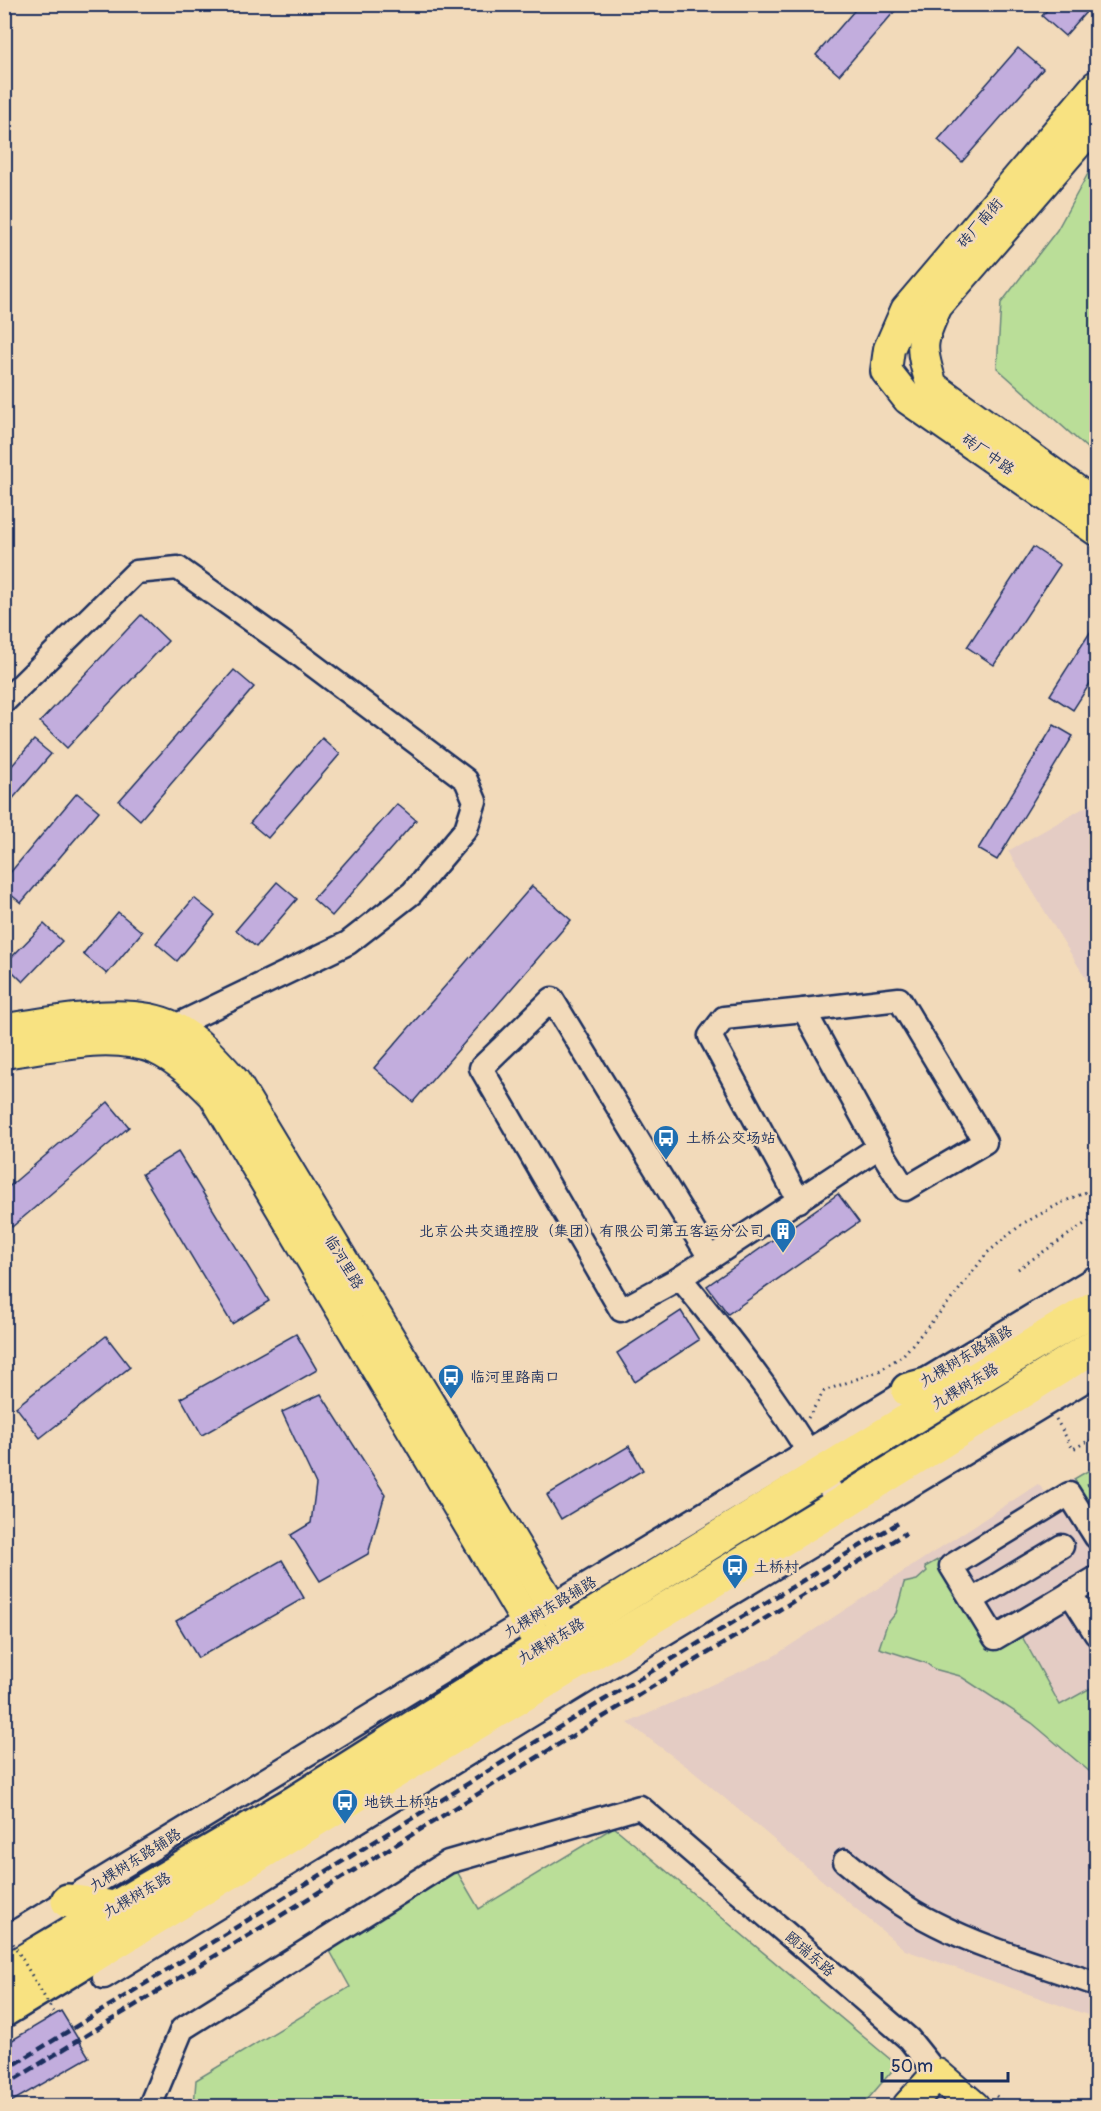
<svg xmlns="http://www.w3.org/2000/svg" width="1101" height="2111" viewBox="0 0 1101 2111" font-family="Pangolin,'LXGW WenKai TC',sans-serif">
  <rect width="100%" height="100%" fill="#f2daba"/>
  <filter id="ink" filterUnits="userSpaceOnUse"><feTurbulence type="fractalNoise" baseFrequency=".0167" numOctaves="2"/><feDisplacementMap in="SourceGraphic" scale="12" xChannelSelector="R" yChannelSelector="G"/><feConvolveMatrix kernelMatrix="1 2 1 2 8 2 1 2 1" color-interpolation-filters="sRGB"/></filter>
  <g filter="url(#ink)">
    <g fill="#e4ccc4">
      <path d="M 1096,801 L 1096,995 L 1008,851 Z"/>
      <path d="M 1096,1466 L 1096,2018 L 905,1950 L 690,1769 L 628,1723 L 774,1656 L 1038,1484 L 1047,1494 Z"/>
    </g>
    <g fill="#bade98" stroke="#6a867b" stroke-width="1.5">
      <path d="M 1096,159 L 1096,456 L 997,368 L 1001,303 L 1057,230 Z"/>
      <path d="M 1096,1466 L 1096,1537 L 1077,1496 L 1079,1486 L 1074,1479 Z"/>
      <path d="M 939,1559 L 991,1649 L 1020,1633 L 1060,1705 L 1096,1685 L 1096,1777 L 1032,1723 L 960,1676 L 934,1669 L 926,1663 L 879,1648 L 887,1624 L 896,1613 L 904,1583 L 917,1580 L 927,1571 L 925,1567 Z"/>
      <path d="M 614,1827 L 897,2065 L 862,2106 L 194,2106 L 196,2080 L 350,1987 L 325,1942 L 455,1868 L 479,1909 Z"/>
    </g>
    <g fill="#c2addd" stroke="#1b2f5e" stroke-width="1.5">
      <path d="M 860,4 L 901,4 L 839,75 L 816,55 Z"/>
      <path d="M 1052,4 L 1093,4 L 1065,36 L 1042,16 Z"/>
      <path d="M 1018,48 L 1043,69 L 962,162 L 938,140 Z"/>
      <path d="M 1033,547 L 1060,565 L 994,665 L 967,647 Z"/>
      <path d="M 141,615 L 168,641 L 67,748 L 40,722 Z"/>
      <path d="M 1096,623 L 1096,674 L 1073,710 L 1050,695 Z"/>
      <path d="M 234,670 L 254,687 L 140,820 L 119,801 Z"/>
      <path d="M 1054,725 L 1073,736 L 997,860 L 978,849 Z"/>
      <path d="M 322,738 L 340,754 L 268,838 L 250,823 Z"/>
      <path d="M 34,740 L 51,754 L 4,809 L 4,775 Z"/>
      <path d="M 77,793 L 99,811 L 21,903 L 4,889 L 4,880 Z"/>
      <path d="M 397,804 L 416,820 L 332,916 L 313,899 Z"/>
      <path d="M 277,882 L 297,899 L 256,947 L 236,930 Z"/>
      <path d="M 532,886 L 571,920 L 413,1102 L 374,1068 Z"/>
      <path d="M 194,898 L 215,915 L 177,961 L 156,943 Z"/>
      <path d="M 118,912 L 142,932 L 107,974 L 83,954 Z"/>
      <path d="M 44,924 L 62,941 L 23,982 L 5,964 Z"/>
      <path d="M 108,1102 L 129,1127 L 12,1227 L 4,1217 L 4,1191 Z"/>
      <path d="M 178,1152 L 269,1301 L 232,1324 L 142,1174 Z"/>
      <path d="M 838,1194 L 859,1222 L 728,1314 L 707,1286 Z"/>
      <path d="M 681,1311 L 699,1340 L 635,1382 L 617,1353 Z"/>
      <path d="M 296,1334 L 317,1370 L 202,1435 L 181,1398 Z"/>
      <path d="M 106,1336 L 130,1367 L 40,1438 L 16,1407 Z"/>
      <path d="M 321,1394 L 385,1494 L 368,1554 L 320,1581 L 291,1535 L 311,1523 L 316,1484 L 282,1412 Z"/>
      <path d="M 629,1446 L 643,1470 L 561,1519 L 547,1495 Z"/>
      <path d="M 282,1560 L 304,1598 L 198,1658 L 176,1621 Z"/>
      <path d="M 61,2011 L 89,2057 L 4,2106 L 4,2045 Z"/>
    </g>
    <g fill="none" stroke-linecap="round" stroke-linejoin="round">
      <g stroke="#1b2f5e" stroke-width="27">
        <g id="minor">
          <path d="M 4,702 L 136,572 L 178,568 L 293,650 L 466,780 L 475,801 L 466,829 L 412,893 L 348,943 L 173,1027"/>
          <path d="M 804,1010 L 899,999 L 985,1142 L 905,1189 L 879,1147"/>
          <path d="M 799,1201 L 710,1036 L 724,1018 L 804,1010 L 879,1147 L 680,1278 C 739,1349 795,1422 839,1505"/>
          <path d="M 680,1278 L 621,1310 L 481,1068 L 552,999 L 710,1258"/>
          <path d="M 1096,1537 L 1069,1494 L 951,1566 L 995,1638 L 1096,1578"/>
          <path d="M 1070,1593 L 1096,1634"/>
          <path d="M 972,1600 L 1062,1546"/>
          <path d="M 845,1861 C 874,1885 903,1908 936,1924 C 987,1950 1043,1965 1096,1984"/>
          <path d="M 4,1939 L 526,1621 L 1096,1277"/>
          <path d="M 104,1977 L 616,1663 L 1096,1374"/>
          <path d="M 150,2106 L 182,2029 L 448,1862 L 640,1807 L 909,2039 L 937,2074"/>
        </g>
      </g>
      <g stroke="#1b2f5e" stroke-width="34">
        <g id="major">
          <path d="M 1096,86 L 906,310 L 889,349 L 886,371 L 908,399 L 1096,530"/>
          <path d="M 1096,122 L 937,306 C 919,343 920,348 932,386 L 1096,505"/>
          <path d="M 4,1029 C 52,1023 130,1005 173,1027 C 198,1040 217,1062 235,1082 L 580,1653"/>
          <path d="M 4,1053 C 52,1047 110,1030 156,1049 C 178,1059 197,1078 214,1095 L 554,1668"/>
          <path d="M 908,2106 L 937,2074 L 974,2106"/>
        </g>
      </g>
      <g stroke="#1b2f5e" stroke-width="38">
        <g id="highway">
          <path d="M 908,1390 L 938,1382 L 961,1379"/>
          <path d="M 68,1901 L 115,1908"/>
          <path d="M 4,1973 L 296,1802 L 506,1669 L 918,1414 L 1096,1307"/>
          <path d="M 4,2010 L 333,1809 L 839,1505 L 1096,1345"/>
        </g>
      </g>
      <g stroke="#1b2f5e" stroke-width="3" stroke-dasharray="1.5 4.5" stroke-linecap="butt">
        <path d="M 1018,1269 L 1096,1216"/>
        <path d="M 808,1418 L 824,1391 L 881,1370 L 903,1355 L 955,1295 L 987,1253 L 1022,1224 L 1063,1202 L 1096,1188"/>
        <path d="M 1090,1440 L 1096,1450"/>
        <path d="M 1087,1485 L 1096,1482"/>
        <path d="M 996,2096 L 1008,2106"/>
      </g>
      <use href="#minor" stroke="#f2daba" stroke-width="22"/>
      <use href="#major" stroke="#f8e281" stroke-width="30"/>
      <use href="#highway" stroke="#f8e281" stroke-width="33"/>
      <g stroke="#1b2f5e" stroke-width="4.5" stroke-dasharray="9 4.5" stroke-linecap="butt">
        <path d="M 4,2071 L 574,1718 L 900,1522"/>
        <path d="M 4,2086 L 637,1696 L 906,1533"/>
      </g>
      <g stroke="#1b2f5e" stroke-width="3" stroke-dasharray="1.5 4.5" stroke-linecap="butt">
        <path d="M 1056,1419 L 1073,1449 L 1090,1440"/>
        <path d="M 4,1928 L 55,2015"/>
      </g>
    </g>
  </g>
  <defs>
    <g id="bus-pin" transform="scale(1.35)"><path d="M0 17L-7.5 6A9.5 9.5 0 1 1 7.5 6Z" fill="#1f6fb2" stroke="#f2daba"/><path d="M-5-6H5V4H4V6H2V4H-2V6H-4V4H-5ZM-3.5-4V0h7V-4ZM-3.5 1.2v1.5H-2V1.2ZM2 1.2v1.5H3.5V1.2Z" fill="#fff"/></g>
    <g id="building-pin" transform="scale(1.35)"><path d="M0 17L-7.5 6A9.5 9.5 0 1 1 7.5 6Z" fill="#1f6fb2" stroke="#f2daba"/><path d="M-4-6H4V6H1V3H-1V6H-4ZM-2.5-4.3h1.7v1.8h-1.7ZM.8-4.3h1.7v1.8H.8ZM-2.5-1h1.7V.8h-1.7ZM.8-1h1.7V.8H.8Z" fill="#fff"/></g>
  </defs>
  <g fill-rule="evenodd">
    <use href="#bus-pin" x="666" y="1138"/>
    <use href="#building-pin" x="783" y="1231"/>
    <use href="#bus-pin" x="451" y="1377"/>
    <use href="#bus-pin" x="735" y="1567"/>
    <use href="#bus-pin" x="345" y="1802"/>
  </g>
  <g text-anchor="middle" stroke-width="5" stroke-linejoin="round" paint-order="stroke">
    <g font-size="15" fill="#1b2f5e" stroke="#f2daba">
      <text transform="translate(980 223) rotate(-49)" y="5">砖厂南街</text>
      <text transform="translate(988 454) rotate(35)" y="5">砖厂中路</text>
      <text transform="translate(344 1262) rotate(59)" y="5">临河里路</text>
      <text transform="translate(966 1356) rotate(-31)" y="5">九棵树东路辅路</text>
      <text transform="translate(965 1386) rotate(-31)" y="5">九棵树东路</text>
      <text transform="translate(550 1607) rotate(-31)" y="5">九棵树东路辅路</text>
      <text transform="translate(551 1641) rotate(-31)" y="5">九棵树东路</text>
      <text transform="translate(135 1860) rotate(-32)" y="5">九棵树东路辅路</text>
      <text transform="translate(137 1895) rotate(-30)" y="5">九棵树东路</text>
      <text transform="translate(810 1954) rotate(41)" y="5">颐瑞东路</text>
    </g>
    <g font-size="15" fill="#1b2f5e" stroke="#f2daba" text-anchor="start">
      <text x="686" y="1143">土桥公交场站</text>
      <text x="764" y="1236" text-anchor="end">北京公共交通控股（集团）有限公司第五客运分公司</text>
      <text x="470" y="1382">临河里路南口</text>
      <text x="754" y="1572">土桥村</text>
      <text x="364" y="1807">地铁土桥站</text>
    </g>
  </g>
  <rect width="1101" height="2111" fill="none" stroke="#f2daba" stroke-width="24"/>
  <rect x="12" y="12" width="1077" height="2087" fill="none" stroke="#1b2f5e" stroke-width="2" filter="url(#ink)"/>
  <path d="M882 2072v9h126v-9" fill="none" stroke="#1b2f5e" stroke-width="3"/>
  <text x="891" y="2072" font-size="18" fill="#1b2f5e" stroke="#f2daba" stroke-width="4.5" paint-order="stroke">50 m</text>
</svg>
